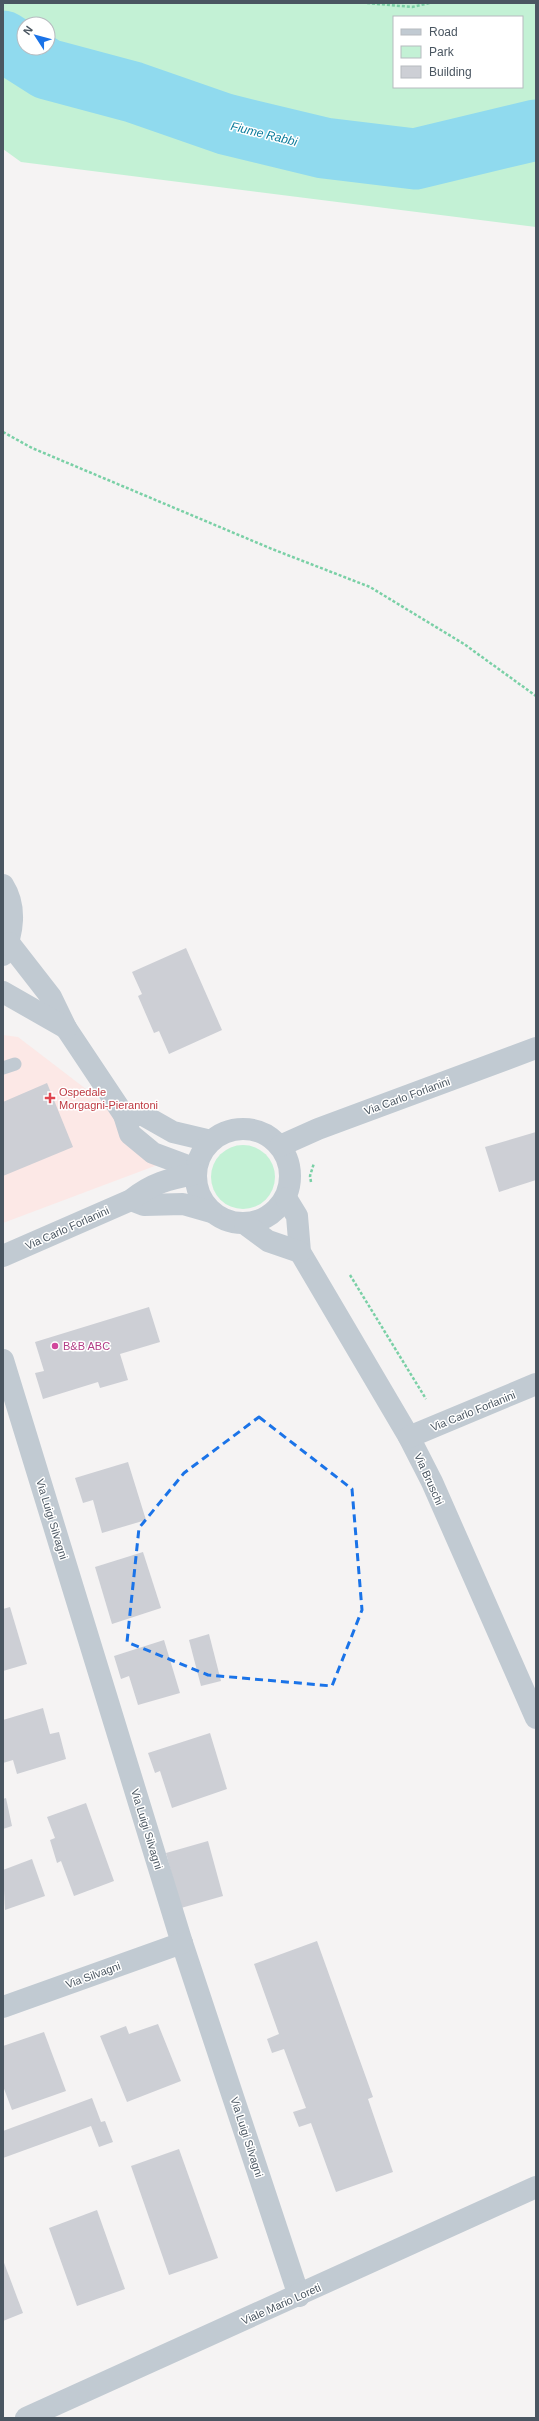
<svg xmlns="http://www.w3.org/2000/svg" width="539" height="2421" viewBox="0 0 539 2421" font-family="Helvetica,sans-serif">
  <rect width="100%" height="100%" fill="#f5f3f3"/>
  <path fill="#fce8e6" d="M 3,1035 L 18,1037 L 176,1158 L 3,1223 Z"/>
  <g fill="#c3f1d5" fill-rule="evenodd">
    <path d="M 3,3 L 536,3 L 536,227 L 21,162 L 3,149 ZM 394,17 L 522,17 L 522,87 L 394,87 ZM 24,24 L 48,24 L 48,48 L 24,48 Z"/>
    <circle cx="243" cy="1177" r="32"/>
  </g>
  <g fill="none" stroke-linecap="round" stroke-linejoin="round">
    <path stroke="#90daee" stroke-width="61" d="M 3,41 L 47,69 L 133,92 L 225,124 L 324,148 L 415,159 L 536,130"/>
  </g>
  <g fill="#cdcfd5">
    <path d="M 186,948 L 222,1030 L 169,1054 L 159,1031 L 154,1033 L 138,996 L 142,994 L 132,972 Z"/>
    <path d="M 47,1083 L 73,1147 L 3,1176 L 3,1102 Z"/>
    <path d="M 536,1132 L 536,1180 L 499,1192 L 485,1147 Z"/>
    <path d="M 149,1307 L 160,1342 L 120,1354 L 128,1380 L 100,1388 L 98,1382 L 43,1399 L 35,1373 L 44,1371 L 35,1342 Z"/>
    <path d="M 128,1462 L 146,1520 L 102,1533 L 93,1500 L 83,1503 L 75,1478 Z"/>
    <path d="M 143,1552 L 161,1608 L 112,1624 L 95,1567 Z"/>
    <path d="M 10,1607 L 27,1664 L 3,1671 L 3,1609 Z"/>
    <path d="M 209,1634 L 221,1681 L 201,1686 L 189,1640 Z"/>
    <path d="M 164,1640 L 180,1693 L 138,1705 L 129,1676 L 121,1679 L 114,1656 Z"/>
    <path d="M 43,1708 L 50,1734 L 59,1732 L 66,1759 L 17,1774 L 13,1760 L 3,1763 L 3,1720 Z"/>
    <path d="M 210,1733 L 227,1789 L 172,1808 L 160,1771 L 155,1773 L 148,1753 Z"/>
    <path d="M 6,1798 L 12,1826 L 3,1829 L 3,1799 Z"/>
    <path d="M 86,1803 L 114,1881 L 74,1896 L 61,1861 L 57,1863 L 50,1840 L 55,1838 L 47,1817 Z"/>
    <path d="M 208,1841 L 223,1896 L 181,1908 L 166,1853 Z"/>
    <path d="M 32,1859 L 45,1896 L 5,1910 L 3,1870 Z"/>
    <path d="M 317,1941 L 373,2097 L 368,2099 L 393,2172 L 336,2192 L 311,2123 L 299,2127 L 293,2112 L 306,2108 L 284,2049 L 272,2053 L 267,2039 L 279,2034 L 254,1964 Z"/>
    <path d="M 158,2024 L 181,2081 L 127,2102 L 100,2036 L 126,2026 L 129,2034 Z"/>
    <path d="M 44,2032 L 66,2091 L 12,2110 L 3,2086 L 3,2046 Z"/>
    <path d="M 92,2098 L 101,2122 L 105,2121 L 113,2142 L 99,2147 L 91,2126 L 3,2158 L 3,2131 Z"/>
    <path d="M 179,2149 L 218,2258 L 169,2275 L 131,2166 Z"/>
    <path d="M 97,2210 L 125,2289 L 77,2306 L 49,2228 Z"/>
    <path d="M 3,2260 L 23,2313 L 3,2321 Z"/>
  </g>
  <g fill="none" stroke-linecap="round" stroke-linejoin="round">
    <g stroke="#7ad0a6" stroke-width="2.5" stroke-dasharray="3 2" stroke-linecap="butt">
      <path d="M 367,3 L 412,7 L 430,3"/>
      <path d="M 3,432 L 32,448 L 272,549 L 370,587 L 464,644 L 536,696"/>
      <path d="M 311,1182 L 310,1176 L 314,1163"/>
      <path d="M 350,1275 L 426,1399"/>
    </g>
    <path stroke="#c1cad2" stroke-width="13" d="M 3,1068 L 15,1064"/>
    <g stroke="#c1cad2" stroke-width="22">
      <path d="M 3,885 C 17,907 13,933 3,955"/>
      <path d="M 9,943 L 51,997 L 66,1028 L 124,1115 L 130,1134 L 153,1153 L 196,1169"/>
      <path d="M 3,992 L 66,1028"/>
      <path d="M 124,1115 L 143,1115 L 173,1132 L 211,1141"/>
      <circle cx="243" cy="1176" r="47"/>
      <path d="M 280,1146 L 318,1129 L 536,1048"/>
      <path d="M 286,1198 L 297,1216 L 300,1252 L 409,1437 L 432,1482 L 536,1718"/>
      <path d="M 131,1200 L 144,1205 L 183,1204 L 211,1212"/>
      <path d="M 245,1224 L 268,1241 L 300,1252"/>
      <path d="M 3,1256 L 131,1200 C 152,1183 169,1179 195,1174"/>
      <path d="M 3,1360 L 182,1943 L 299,2296"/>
      <path d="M 409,1437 L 536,1384"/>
      <path d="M 3,2007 L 182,1943"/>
      <path d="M 26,2418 L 536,2187"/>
    </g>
  </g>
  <path fill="none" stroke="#1a73e8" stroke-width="3" stroke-dasharray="8 5" stroke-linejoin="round" d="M 259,1417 L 352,1489 L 362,1610 L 332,1686 L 208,1675 L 127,1642 L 139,1528 L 184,1473 Z"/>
  <path fill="#e0444e" stroke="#fff" stroke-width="1.5" d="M48 1092h4v4h4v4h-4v4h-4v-4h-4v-4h4z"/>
  <circle fill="#d1479c" stroke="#fff" stroke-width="1.5" cx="55" cy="1346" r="4"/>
  <g text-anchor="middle" stroke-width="3" stroke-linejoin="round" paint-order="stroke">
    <g font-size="11" fill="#be3a42" stroke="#fff" text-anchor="start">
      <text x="59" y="1096">Ospedale<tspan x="59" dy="13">Morgagni-Pierantoni</tspan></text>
    </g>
    <g font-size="11" fill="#4a5661" stroke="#fff">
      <text transform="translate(407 1096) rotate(-20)" y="4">Via Carlo Forlanini</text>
      <text transform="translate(67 1228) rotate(-24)" y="4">Via Carlo Forlanini</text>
      <text transform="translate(473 1411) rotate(-22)" y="4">Via Carlo Forlanini</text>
      <text transform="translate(429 1479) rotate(66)" y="4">Via Bruschi</text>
      <text transform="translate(52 1519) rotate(73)" y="4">Via Luigi Silvagni</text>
      <text transform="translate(147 1829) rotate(73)" y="4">Via Luigi Silvagni</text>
      <text transform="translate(93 1975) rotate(-20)" y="4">Via Silvagni</text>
      <text transform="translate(247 2137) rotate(72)" y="4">Via Luigi Silvagni</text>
      <text transform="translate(281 2304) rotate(-24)" y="4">Viale Mario Loreti</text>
    </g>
    <g font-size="11" fill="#b23c85" stroke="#fff" text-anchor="start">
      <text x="63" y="1350">B&amp;B ABC</text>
    </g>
    <g font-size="12" font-style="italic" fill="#0c7c9b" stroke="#fff">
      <text transform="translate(264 134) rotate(14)" y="4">Fiume Rabbi</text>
    </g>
  </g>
  <rect width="539" height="2421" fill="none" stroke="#4a5661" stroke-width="8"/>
  <rect x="393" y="16" width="130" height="72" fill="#ffffff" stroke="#b7bbc0"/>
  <rect x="401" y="29" width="20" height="6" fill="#c1cad2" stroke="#b7bbc0"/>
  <text x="429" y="36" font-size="12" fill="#4a5661">Road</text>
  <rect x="401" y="46" width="20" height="12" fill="#c3f1d5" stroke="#b7bbc0"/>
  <text x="429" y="56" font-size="12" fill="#4a5661">Park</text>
  <rect x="401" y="66" width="20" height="12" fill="#cdcfd5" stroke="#b7bbc0"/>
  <text x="429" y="76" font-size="12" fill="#4a5661">Building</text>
  <g transform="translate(36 36) rotate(306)"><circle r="19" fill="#ffffff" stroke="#b7bbc0"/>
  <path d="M0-3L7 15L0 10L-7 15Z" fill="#1a73e8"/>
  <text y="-6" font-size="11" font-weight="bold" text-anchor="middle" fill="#4a5661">N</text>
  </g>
</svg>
